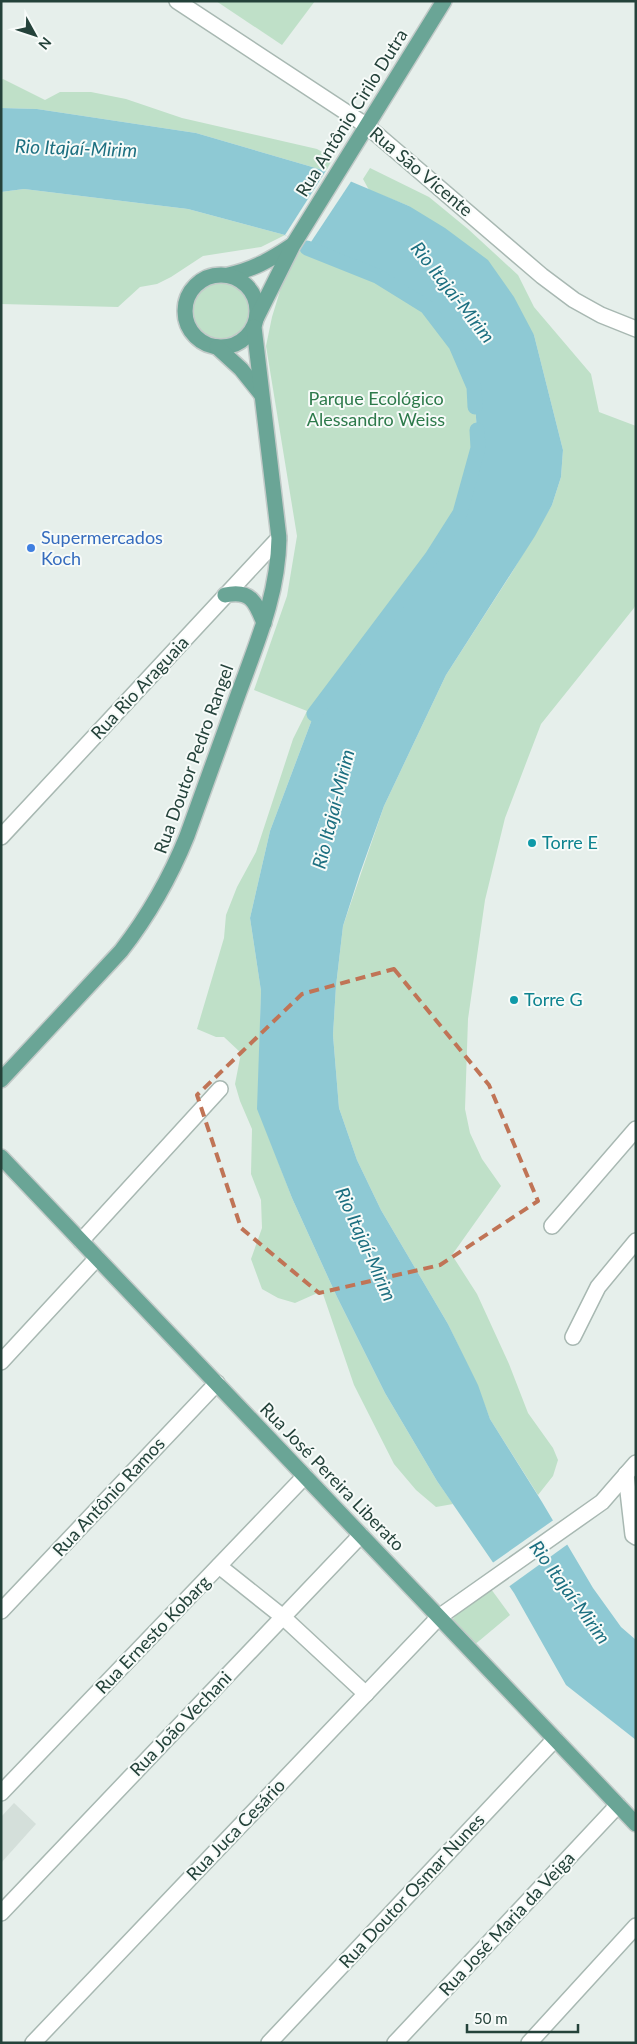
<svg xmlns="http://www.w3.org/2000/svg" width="637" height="2044" viewBox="0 0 637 2044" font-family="Lato,sans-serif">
  <rect width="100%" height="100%" fill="#e6efeb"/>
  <path fill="#d4dfda" d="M 14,1803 L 36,1824 L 1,1863 L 1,1817 Z"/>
  <g fill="#bfe0c8">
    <path d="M 216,1 L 315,1 L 282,45 Z"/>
    <path d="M 3,79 L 45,100 L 60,92 L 91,92 L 126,99 L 182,118 L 317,149 L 333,158 L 326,171 L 196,133 L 37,109 L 1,108 L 1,80 Z"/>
    <path d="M 370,168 L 429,197 L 468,229 L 518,275 L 534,307 L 591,374 L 599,412 L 636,426 L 636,604 L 634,608 L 541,724 L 505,818 L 485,900 L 468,1019 L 465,1109 L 470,1133 L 482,1159 L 501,1186 L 452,1255 L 477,1294 L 509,1364 L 528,1413 L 553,1448 L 558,1460 L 553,1476 L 538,1495 L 490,1419 L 477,1385 L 448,1324 L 381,1210 L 357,1160 L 339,1108 L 333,1035 L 336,986 L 343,926 L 384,806 L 446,675 L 511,574 L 552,505 L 561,477 L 563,450 L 534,335 L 409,206 L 369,190 L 363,179 Z"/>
    <path d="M 24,189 L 188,209 L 285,235 L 261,247 L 203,256 L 171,277 L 157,284 L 140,287 L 118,307 L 1,304 L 1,192 Z"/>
    <path d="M 303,246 L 377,276 L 427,307 L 456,345 L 474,387 L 478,448 L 460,513 L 432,557 L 314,714 L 270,831 L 250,918 L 261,991 L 258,1109 L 292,1198 L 337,1297 L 385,1393 L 437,1481 L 453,1504 L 436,1507 L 416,1490 L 394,1464 L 354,1385 L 322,1291 L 295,1303 L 278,1298 L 262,1289 L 251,1259 L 262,1228 L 261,1200 L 251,1174 L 252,1129 L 240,1101 L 235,1084 L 241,1053 L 224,1037 L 216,1037 L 197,1029 L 224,938 L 226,915 L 237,887 L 256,852 L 293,739 L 307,711 L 254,690 L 287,596 L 297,536 L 266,346 L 272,317 L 284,278 Z"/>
    <circle cx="220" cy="310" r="29"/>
    <path d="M 491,1589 L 510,1615 L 473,1646 L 452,1620 L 457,1614 Z"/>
  </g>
  <path fill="#8ec9d4" d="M 1,108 L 37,109 L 196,133 L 326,171 L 409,206 L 445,228 L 488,260 L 514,297 L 534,335 L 563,450 L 561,477 L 552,505 L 535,536 L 446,675 L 384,806 L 360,873 L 343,926 L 336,986 L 333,1035 L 339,1108 L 357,1160 L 381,1210 L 448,1324 L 478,1385 L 490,1419 L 542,1502 L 593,1588 L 621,1627 L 636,1640 L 636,1740 L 566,1685 L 514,1593 L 437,1481 L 385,1393 L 337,1297 L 292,1198 L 257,1109 L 261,991 L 250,918 L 270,831 L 314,714 L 432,557 L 459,513 L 478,448 L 474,387 L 456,345 L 427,307 L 377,276 L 307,248 L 285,235 L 188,209 L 24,189 L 1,192 Z"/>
  <g fill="#e6efeb">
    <path d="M 327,169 L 352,180 L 307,248 L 285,235 Z"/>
    <path d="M 555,1519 L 568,1544 L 507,1588 L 491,1564 Z"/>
  </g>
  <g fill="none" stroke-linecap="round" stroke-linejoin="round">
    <g stroke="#8ec9d4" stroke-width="15">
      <path d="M 307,248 L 377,276 L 427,307 L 456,345 L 474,387 L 475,407"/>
      <path d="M 314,714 L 432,557 L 460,513 L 478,448 L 477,430"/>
    </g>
    <g stroke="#a8b8b2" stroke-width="18">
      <g id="minor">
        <path d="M 177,1 L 367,126 L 542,276 L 574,300 L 601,315 L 636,329"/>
        <path d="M 1,837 L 279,538"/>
        <path d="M 552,1226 L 636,1129"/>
        <path d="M 81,1241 L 220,1089"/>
        <path d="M 573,1337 L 598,1287 L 636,1241"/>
        <path d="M 1,1362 L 97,1258"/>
        <path d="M 626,1474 L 633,1535 L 636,1537"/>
        <path d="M 219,1566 L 283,1617 L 366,1694"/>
        <path d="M 1,1611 L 217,1383"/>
        <path d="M 1,1793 L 305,1476"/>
        <path d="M 1,1913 L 361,1535"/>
        <path d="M 33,2043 L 439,1617 L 602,1502 L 636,1463"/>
        <path d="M 269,2043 L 555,1739"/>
        <path d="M 395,2043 L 618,1805"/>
        <path d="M 529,2043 L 636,1926"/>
      </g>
    </g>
    <g stroke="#c2cac8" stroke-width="18">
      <g id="major">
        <path d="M 228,275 C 252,270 270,260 291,246"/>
        <circle cx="221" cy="311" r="36"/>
        <path d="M 257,317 L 293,245 L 444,1"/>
        <path d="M 217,347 L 241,369 L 261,394"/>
        <path d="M 225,595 C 251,589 256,603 264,623"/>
        <path d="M 1,1080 L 121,951 C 149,915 170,878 187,836 C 204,788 222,740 239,692 C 258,640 278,594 279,538 L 254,327"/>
        <path d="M 1,1157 L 636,1824"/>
      </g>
    </g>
    <use href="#minor" stroke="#fff" stroke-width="15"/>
    <use href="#major" stroke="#6aa596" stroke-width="15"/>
  </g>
  <path fill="none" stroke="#c07456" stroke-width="4" stroke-dasharray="10 6" stroke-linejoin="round" d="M 394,969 L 489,1085 L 538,1201 L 440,1265 L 319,1293 L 241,1228 L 197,1095 L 302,994 Z"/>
  <circle fill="#3f7fe0" stroke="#f7fbf9" stroke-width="2" cx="31" cy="548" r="5"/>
  <g fill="#0f9aa8" stroke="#f7fbf9" stroke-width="2">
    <circle cx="532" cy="843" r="5"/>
    <circle cx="514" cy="1000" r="5"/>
  </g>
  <g text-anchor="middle" stroke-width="4" stroke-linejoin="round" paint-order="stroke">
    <g font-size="18" fill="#24423a" stroke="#f7fbf9">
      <text transform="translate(352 113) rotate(-58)" y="6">Rua Antônio Cirilo Dutra</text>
      <text transform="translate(421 172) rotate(40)" y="6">Rua São Vicente</text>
      <text transform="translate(140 688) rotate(-47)" y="6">Rua Rio Araguaia</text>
      <text transform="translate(194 759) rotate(-70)" y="6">Rua Doutor Pedro Rangel</text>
      <text transform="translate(332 1477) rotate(46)" y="6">Rua José Pereira Liberato</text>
      <text transform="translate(109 1497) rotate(-47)" y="6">Rua Antônio Ramos</text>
      <text transform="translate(153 1635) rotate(-46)" y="6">Rua Ernesto Kobarg</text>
      <text transform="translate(181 1724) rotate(-46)" y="6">Rua João Vechani</text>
      <text transform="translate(236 1830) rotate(-46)" y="6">Rua Juca Cesário</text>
      <text transform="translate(412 1891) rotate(-47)" y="6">Rua Doutor Osmar Nunes</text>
      <text transform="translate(507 1924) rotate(-47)" y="6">Rua José Maria da Veiga</text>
    </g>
    <g font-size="18" fill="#2d7a4b" stroke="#f7fbf9">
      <text x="376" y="405">Parque Ecológico<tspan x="376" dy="21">Alessandro Weiss</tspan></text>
    </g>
    <g font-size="18" fill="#366cbe" stroke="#f7fbf9" text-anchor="start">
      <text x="41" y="544">Supermercados<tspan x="41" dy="21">Koch</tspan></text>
    </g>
    <g font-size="18" fill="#0d838f" stroke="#f7fbf9" text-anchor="start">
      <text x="542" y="849">Torre E</text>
      <text x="524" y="1006">Torre G</text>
    </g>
    <g font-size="19" font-style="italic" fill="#1c6f80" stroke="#f7fbf9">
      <text transform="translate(76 148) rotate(2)" y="7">Rio Itajaí-Mirim</text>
      <text transform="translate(453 292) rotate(52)" y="7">Rio Itajaí-Mirim</text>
      <text transform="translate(333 809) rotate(-76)" y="7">Rio Itajaí-Mirim</text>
      <text transform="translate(366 1244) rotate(66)" y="7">Rio Itajaí-Mirim</text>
      <text transform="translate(570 1592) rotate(54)" y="7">Rio Itajaí-Mirim</text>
    </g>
  </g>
  <rect width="637" height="2044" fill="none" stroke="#24423a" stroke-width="5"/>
  <g transform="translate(35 35) rotate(130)" stroke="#f7fbf9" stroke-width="4" paint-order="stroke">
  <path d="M0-4L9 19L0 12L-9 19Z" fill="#24423a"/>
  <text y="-8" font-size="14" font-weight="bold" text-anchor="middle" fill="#24423a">N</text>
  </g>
  <path d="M467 2024v8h111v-8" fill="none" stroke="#24423a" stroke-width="2.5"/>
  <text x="474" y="2024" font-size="15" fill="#24423a" stroke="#f7fbf9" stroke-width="4" paint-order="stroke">50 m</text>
</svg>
